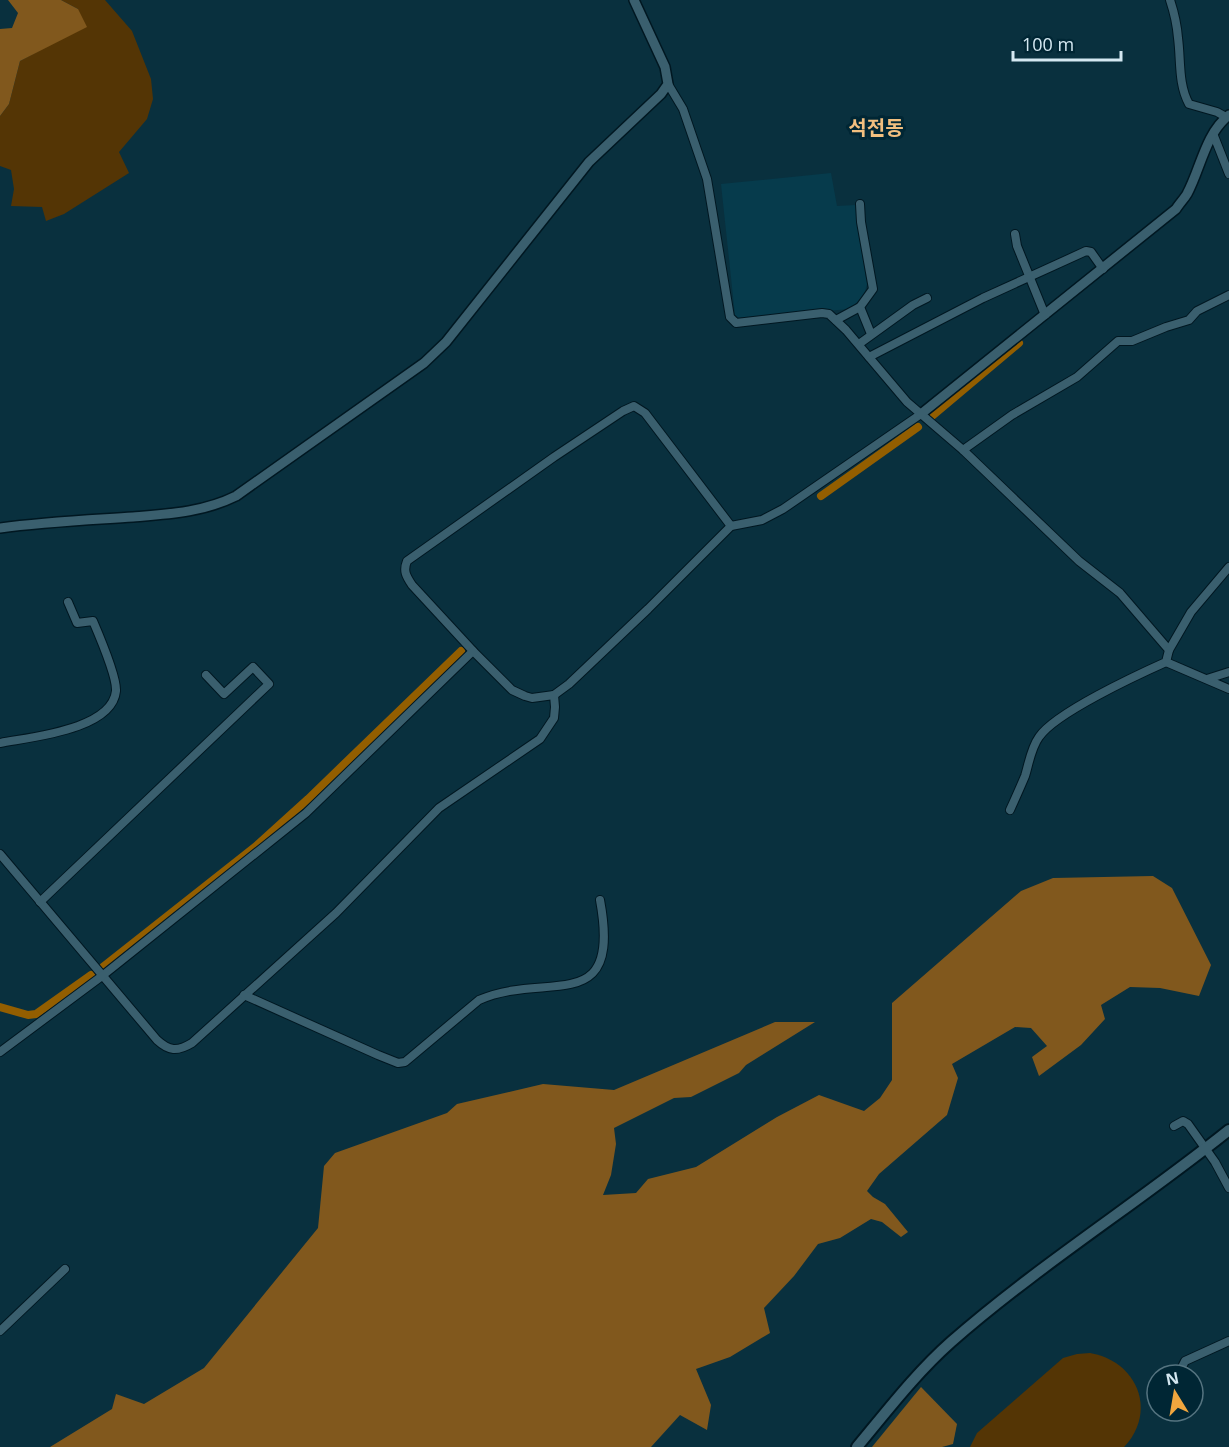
<svg xmlns="http://www.w3.org/2000/svg" width="1229" height="1447" viewBox="0 0 1229 1447" font-family="'Open Sans','Noto Sans KR',sans-serif">
  <rect width="100%" height="100%" fill="#09303e"/>
  <path fill="#063b4c" d="M 831,173 L 837,206 L 856,205 L 858,230 L 867,284 L 864,295 L 850,309 L 739,318 L 735,315 L 721,184 Z"/>
  <g fill="#543505">
    <path d="M 61,0 L 105,0 L 132,31 L 151,79 L 153,99 L 147,119 L 119,152 L 129,173 L 64,214 L 46,221 L 42,207 L 11,206 L 14,189 L 11,170 L 0,166 L 0,116 L 9,104 L 20,61 L 46,47 L 78,9 Z"/>
    <path d="M 1090,1353 C 1137,1361 1158,1411 1124,1447 L 970,1447 L 977,1433 L 1063,1358 L 1077,1354 Z"/>
  </g>
  <g fill="#81581d">
    <path d="M 8,0 L 61,0 L 78,9 L 87,27 L 20,61 L 9,104 L 0,116 L 0,29 L 12,28 L 18,13 Z"/>
    <path d="M 1153,876 L 1172,888 L 1211,965 L 1199,996 L 1160,988 L 1130,987 L 1101,1005 L 1105,1019 L 1081,1045 L 1039,1076 L 1032,1057 L 1047,1046 L 1031,1028 L 1015,1027 L 952,1064 L 958,1078 L 947,1115 L 879,1174 L 867,1191 L 873,1197 L 885,1204 L 908,1232 L 901,1237 L 882,1222 L 871,1219 L 840,1238 L 818,1244 L 794,1276 L 764,1308 L 770,1333 L 730,1357 L 696,1369 L 711,1405 L 707,1430 L 680,1415 L 651,1447 L 50,1447 L 112,1409 L 116,1394 L 144,1404 L 204,1368 L 318,1228 L 324,1166 L 335,1153 L 447,1113 L 457,1104 L 543,1084 L 614,1090 L 775,1022 L 815,1022 L 746,1065 L 739,1073 L 691,1097 L 674,1098 L 614,1128 L 616,1144 L 611,1175 L 603,1195 L 636,1193 L 648,1179 L 696,1167 L 777,1117 L 819,1095 L 864,1111 L 880,1098 L 892,1080 L 892,1003 L 1021,891 L 1053,878 Z"/>
    <path d="M 921,1387 L 957,1424 L 953,1444 L 942,1447 L 872,1447 Z"/>
  </g>
  <g fill="none" stroke-linecap="round" stroke-linejoin="round">
    <g stroke="#935e00" stroke-width="8">
      <path d="M 931,417 L 1019,343"/>
      <path d="M 821,496 L 918,427"/>
      <path d="M 103,967 L 255,847 L 308,799 L 461,651"/>
      <path d="M 0,1007 L 28,1015 L 36,1014 L 91,975"/>
    </g>
    <g stroke="#001721" stroke-width="10">
      <g id="minor">
        <path d="M 1170,0 C 1174,12 1177,25 1178,38 C 1181,60 1178,84 1189,104 L 1217,112 L 1226,117"/>
        <path d="M 668,84 L 683,109 L 707,179 L 730,317 L 736,323 L 822,313 L 829,314 L 846,330 L 907,402 L 963,450 L 1079,561 L 1120,593 L 1169,650 L 1166,662 C 1137,675 1055,713 1039,737 C 1031,748 1029,763 1025,776 C 1020,788 1015,799 1010,810"/>
        <path d="M 1214,136 L 1229,174"/>
        <path d="M 860,204 L 861,222 L 873,289 L 860,307 L 871,334"/>
        <path d="M 1015,234 L 1017,246 L 1045,315"/>
        <path d="M 836,320 L 860,307"/>
        <path d="M 859,344 L 913,305 L 927,298"/>
        <path d="M 869,357 L 983,298 L 1086,251 L 1091,252 L 1103,269"/>
        <path d="M 963,450 L 1012,415 L 1077,377 L 1118,341 L 1132,341 L 1166,327 L 1189,320 L 1197,311 L 1229,295"/>
        <path d="M 1169,650 L 1191,612 L 1229,567"/>
        <path d="M 473,651 L 412,585 C 406,576 403,571 407,561 L 554,457 L 623,411 L 634,406 L 645,413 L 731,526"/>
        <path d="M 1166,662 L 1229,689"/>
        <path d="M 1207,679 L 1229,672"/>
        <path d="M 0,743 C 30,737 112,730 116,691 C 117,677 99,635 93,621 L 77,623 L 68,602"/>
        <path d="M 0,854 L 157,1040 C 169,1051 177,1052 192,1043 L 336,913 L 439,808 L 540,739 L 554,718 L 555,707 L 554,695"/>
        <path d="M 40,902 L 269,684 L 253,667 L 224,694 L 206,675"/>
        <path d="M 244,995 L 378,1055 L 398,1063 L 405,1062 L 479,1000 C 547,970 622,1019 600,900"/>
        <path d="M 0,1052 L 102,976 L 306,813 L 473,651 L 512,690 L 525,696 L 532,698 L 554,695 L 569,684 L 648,609 L 731,526 L 762,520 L 783,509 L 921,414"/>
        <path d="M 1174,1126 L 1183,1121 L 1188,1124 L 1215,1162 L 1229,1188"/>
        <path d="M 0,1331 L 65,1269"/>
        <path d="M 1178,1375 L 1185,1361 L 1229,1341"/>
      </g>
    </g>
    <g stroke="#001721" stroke-width="12">
      <g id="tertiary">
        <path d="M 921,414 L 1176,209 C 1179,204 1184,199 1187,194 C 1201,168 1205,134 1229,115"/>
        <path d="M 0,528 C 44,522 89,520 133,517 C 169,514 204,512 236,496 L 424,363 L 446,342 L 589,162 L 661,94 L 668,84 L 665,67 L 634,0"/>
      </g>
    </g>
    <g stroke="#001721" stroke-width="14">
      <path id="secondary" d="M 857,1447 C 887,1411 916,1373 951,1342 C 1039,1265 1138,1203 1229,1130"/>
    </g>
    <use href="#minor" stroke="#3a5f6e" stroke-width="8"/>
    <use href="#tertiary" stroke="#3a5f6e" stroke-width="9"/>
    <use href="#secondary" stroke="#3a5f6e" stroke-width="10"/>
  </g>
  <g text-anchor="middle" stroke-width="6" stroke-linejoin="round" paint-order="stroke">
    <g font-size="20" font-weight="bold" fill="#f2bf7f" stroke="#002634">
      <text x="876" y="135">석전동</text>
    </g>
  </g>
  <g transform="translate(1175 1393) rotate(349)"><circle r="28" fill="#002634" stroke="#557480" stroke-width="1.5"/>
  <path d="M0-4.5L10 22L0 15L-10 22Z" fill="#f0a63e"/>
  <text y="-9" font-size="16" font-weight="bold" text-anchor="middle" fill="#d4e8f1">N</text>
  </g>
  <path d="M1013 51v9h108v-9" fill="none" stroke="#d4e8f1" stroke-width="3"/>
  <text x="1022" y="51" font-size="18" fill="#d4e8f1" stroke="#002634" stroke-width="4.5" paint-order="stroke">100 m</text>
</svg>
